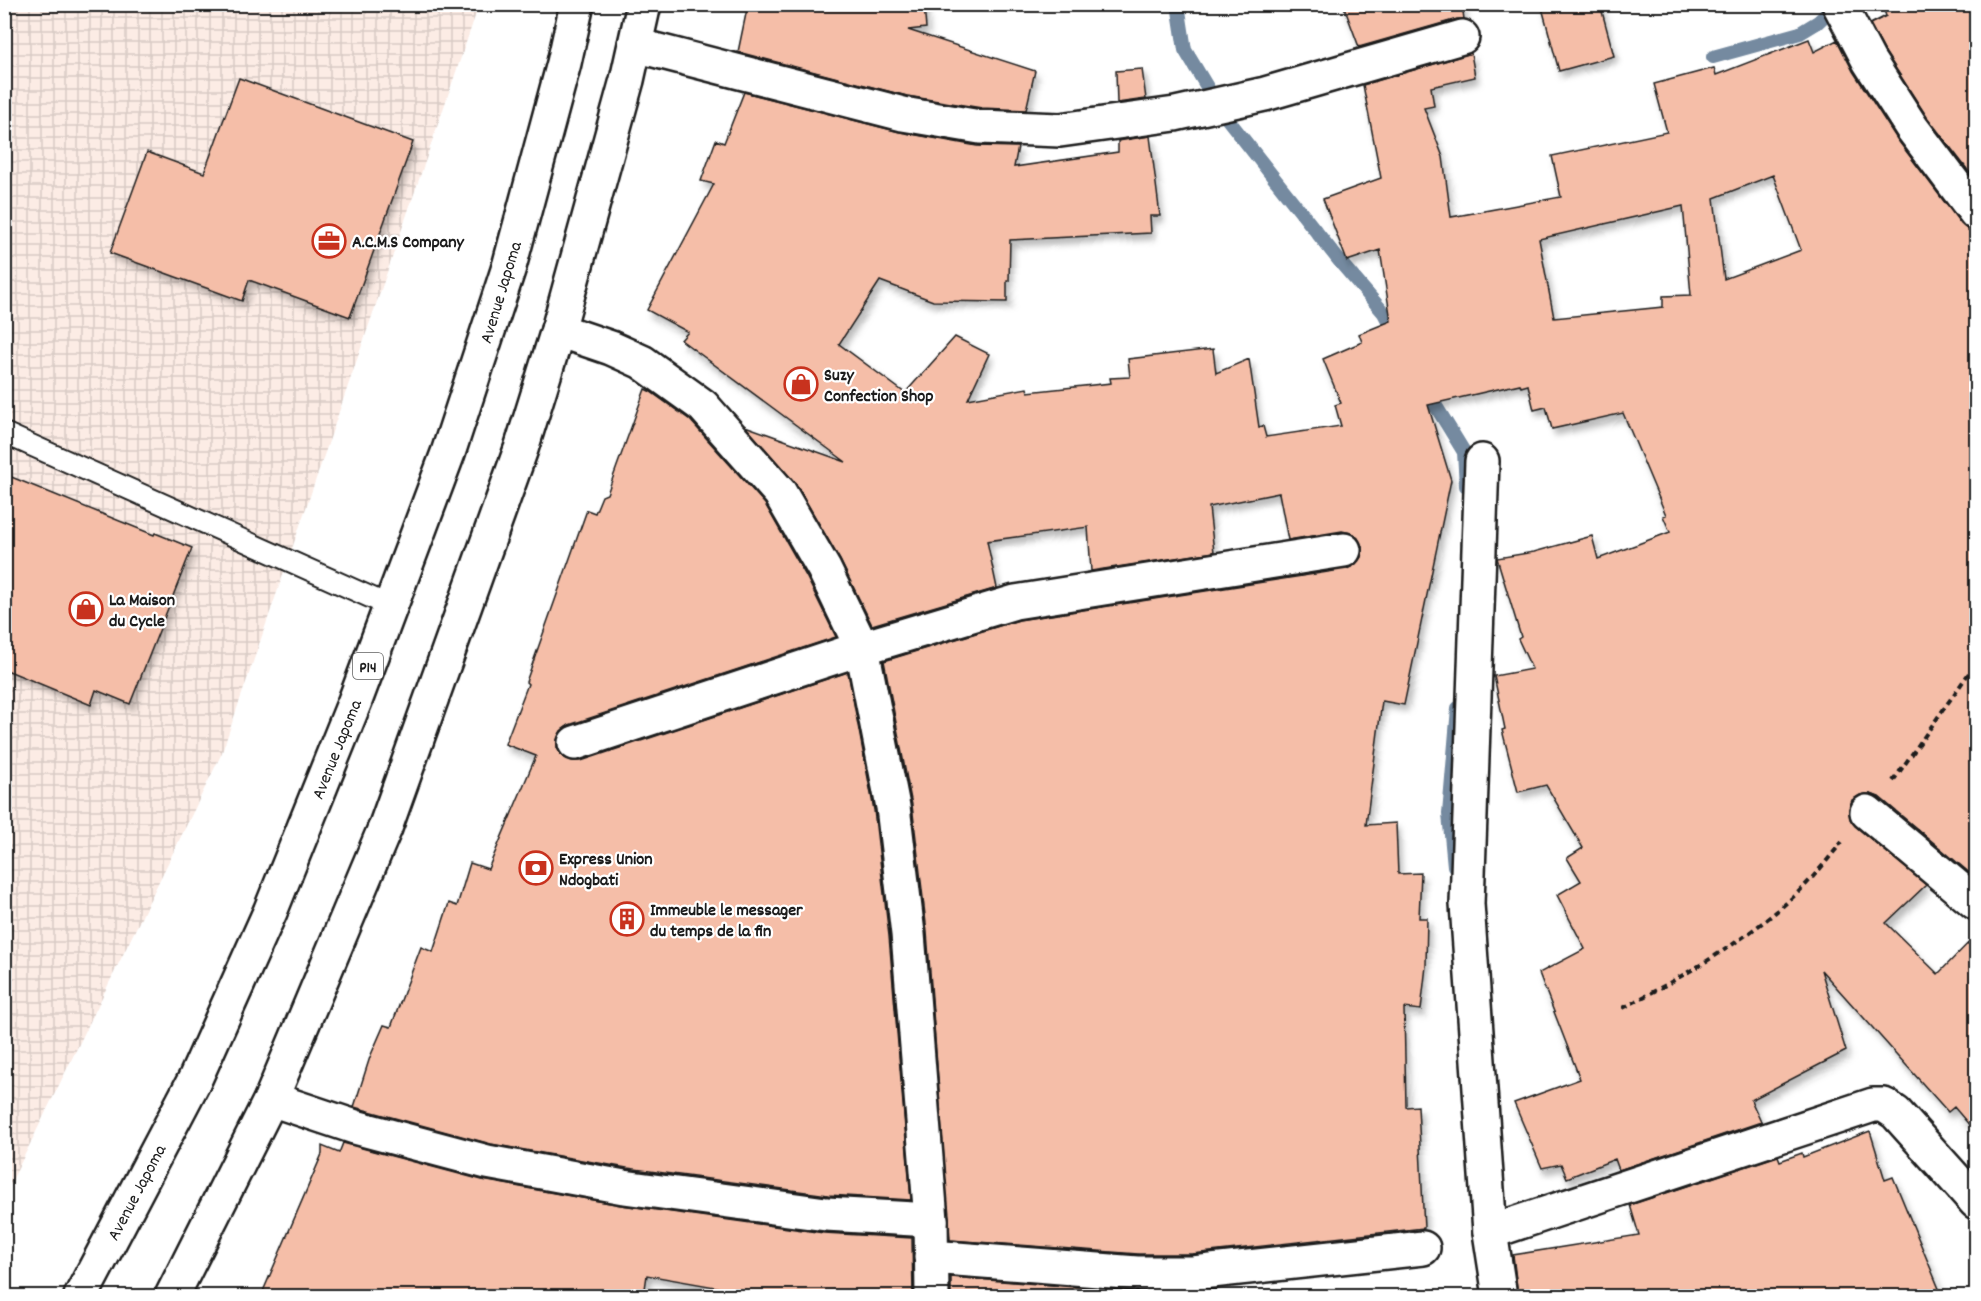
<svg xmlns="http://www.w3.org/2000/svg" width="1981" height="1301" viewBox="0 0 1981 1301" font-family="Dekko,sans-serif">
  <defs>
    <pattern id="industrial-grid" width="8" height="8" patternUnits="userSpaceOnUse" patternTransform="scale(1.5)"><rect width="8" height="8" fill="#fcece5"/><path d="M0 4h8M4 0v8" fill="none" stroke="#d7cac4"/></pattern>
    <filter id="shadow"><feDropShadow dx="3.5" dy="6" stdDeviation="3" flood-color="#0004"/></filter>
  </defs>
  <rect width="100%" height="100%" fill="#fff"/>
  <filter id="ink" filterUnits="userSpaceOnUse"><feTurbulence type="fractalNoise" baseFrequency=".0167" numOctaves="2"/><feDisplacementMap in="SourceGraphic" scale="12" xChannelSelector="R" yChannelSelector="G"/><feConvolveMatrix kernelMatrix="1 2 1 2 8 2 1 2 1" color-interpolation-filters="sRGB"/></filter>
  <g filter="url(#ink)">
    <path fill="url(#industrial-grid)" d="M 5,5 L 479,5 L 221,755 L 5,1195 Z"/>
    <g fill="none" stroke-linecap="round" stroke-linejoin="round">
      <g stroke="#748aa0" stroke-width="14">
        <path d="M 1178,4 L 1185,50 L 1222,112 L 1341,263 L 1384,313 L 1396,336"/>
        <path d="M 1713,57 L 1800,33 L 1818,22 L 1836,5"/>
        <path d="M 1426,390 L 1464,452 L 1466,486"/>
        <path d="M 1454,866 L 1449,814 L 1458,708"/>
      </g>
    </g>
    <g fill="#f5bea8" stroke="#1c1c1c" stroke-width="1.5" fill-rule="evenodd" filter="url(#shadow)">
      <path d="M 748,4 L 924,4 L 926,28 L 908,30 L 1035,71 L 1026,110 L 982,108 L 907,96 L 738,52 Z"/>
      <path d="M 1343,4 L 1462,4 L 1464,19 L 1457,19 L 1359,47 Z"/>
      <path d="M 1541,4 L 1600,4 L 1614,56 L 1559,71 Z"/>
      <path d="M 1882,4 L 1977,4 L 1977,182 L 1927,117 L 1885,52 L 1870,24 L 1886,16 Z"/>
      <path d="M 1809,39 L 1814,52 L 1837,40 L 1853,71 L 1897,139 L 1961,224 L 1968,230 L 1977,231 L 1977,879 L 1879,797 L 1870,794 L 1860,795 L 1852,800 L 1849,809 L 1850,819 L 1855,826 L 1926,885 L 1886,923 L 1938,974 L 1977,934 L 1977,1134 L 1954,1107 L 1948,1112 L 1821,970 L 1846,1051 L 1751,1100 L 1761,1122 L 1619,1170 L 1615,1159 L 1567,1178 L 1561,1164 L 1542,1168 L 1514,1103 L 1580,1079 L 1539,973 L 1585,949 L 1557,895 L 1581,881 L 1567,858 L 1583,848 L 1546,785 L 1518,792 L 1502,730 L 1505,729 L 1494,676 L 1532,669 L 1518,639 L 1521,637 L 1497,558 L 1534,552 L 1592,536 L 1598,559 L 1670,532 L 1663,516 L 1666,515 L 1623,413 L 1552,429 L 1546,407 L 1534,410 L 1528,385 L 1521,387 L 1520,384 L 1428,405 L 1451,480 L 1404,705 L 1382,701 L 1366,825 L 1396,823 L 1398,874 L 1421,873 L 1419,918 L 1427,918 L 1426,966 L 1421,1010 L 1404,1008 L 1406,1107 L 1418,1106 L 1424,1228 L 1192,1254 L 1138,1254 L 950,1240 L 927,932 L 912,805 L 884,661 L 1019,620 L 1347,569 L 1355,565 L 1361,557 L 1362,547 L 1358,538 L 1351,533 L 1342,531 L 1288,540 L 1279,493 L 1209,507 L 1214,552 L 1091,571 L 1088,527 L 987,541 L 997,588 L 872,625 L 840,560 L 796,484 L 745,426 L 846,462 L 681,340 L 688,332 L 647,310 L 714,184 L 701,181 L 716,140 L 724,143 L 744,92 L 900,132 L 977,146 L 1018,147 L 1014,167 L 1118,152 L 1118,141 L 1150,136 L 1160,216 L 1150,216 L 1151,233 L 1010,240 L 1009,281 L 1007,281 L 1007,302 L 933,301 L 880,281 L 839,344 L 905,393 L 955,337 L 989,354 L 968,399 L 1027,388 L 1028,392 L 1111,383 L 1110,378 L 1130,377 L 1128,359 L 1213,349 L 1216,373 L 1249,359 L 1259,427 L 1263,426 L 1266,437 L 1341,426 L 1335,405 L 1341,403 L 1323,359 L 1362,342 L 1359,334 L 1391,321 L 1380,250 L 1347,261 L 1323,199 L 1381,178 L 1363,85 L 1471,53 L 1475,77 L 1431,87 L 1434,106 L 1424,108 L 1443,157 L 1451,217 L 1561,197 L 1552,156 L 1667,132 L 1654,84 L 1714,68 L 1716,75 ZM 1773,175 L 1801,250 L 1724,279 L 1714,198 ZM 1683,206 L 1691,295 L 1663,296 L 1663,307 L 1554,318 L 1539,239 Z"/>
      <path d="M 1142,69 L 1146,99 L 1117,103 L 1116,71 Z"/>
      <path d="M 239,78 L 413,142 L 350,317 L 249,280 L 242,301 L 110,253 L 147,152 L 204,173 Z"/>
      <path d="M 645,389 L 651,392 L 690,420 L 765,504 L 807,578 L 836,637 L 569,725 L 561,731 L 557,740 L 557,748 L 563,757 L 572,761 L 581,761 L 848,672 L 874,810 L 889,936 L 911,1200 L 828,1195 L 627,1168 L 491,1144 L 354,1107 L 370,1057 L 384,1025 L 391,1027 L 421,947 L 433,952 L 449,903 L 457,906 L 470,863 L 488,869 L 536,756 L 505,744 L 528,684 L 526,682 L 587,510 L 595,513 L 602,496 L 607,494 Z"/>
      <path d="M 4,474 L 154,535 L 155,533 L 192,548 L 130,704 L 96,690 L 91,705 L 4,669 Z"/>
      <path d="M 1870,1131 L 1885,1180 L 1893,1177 L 1942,1296 L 1518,1296 L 1513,1255 L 1639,1235 L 1630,1205 L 1778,1156 L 1780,1161 L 1802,1153 L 1803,1157 Z"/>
      <path d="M 343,1143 L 482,1180 L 621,1205 L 824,1233 L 912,1238 L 913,1296 L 737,1296 L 738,1291 L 647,1275 L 644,1296 L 261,1296 L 322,1154 L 322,1146 L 339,1153 Z"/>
      <path d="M 951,1277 L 1136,1292 L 1172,1292 L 1171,1296 L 951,1296 Z"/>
    </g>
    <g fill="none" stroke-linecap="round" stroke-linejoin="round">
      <g stroke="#1c1c1c" stroke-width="24">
        <path id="lane" d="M 4,433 L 390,606"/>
      </g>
      <g stroke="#1c1c1c" stroke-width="38">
        <g id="street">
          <path d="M 1839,4 L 1869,61 L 1912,128 L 1976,213"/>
          <path d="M 635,45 L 903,114 L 980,127 L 1060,130 L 1175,114 L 1265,94 L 1462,37"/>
          <path d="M 558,330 L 611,348 L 642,362 L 703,406 L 780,493 L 824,569 L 862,648 L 893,807 L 908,934 L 931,1220 L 932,1296"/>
          <path d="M 1482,461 L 1467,904 L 1490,1232 L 1500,1296"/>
          <path d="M 575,743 L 862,648 L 1015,602 L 1344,550"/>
          <path d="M 1867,812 L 1976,903"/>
          <path d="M 271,1099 L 355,1127 L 487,1162 L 624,1187 L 826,1214 L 931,1220"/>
          <path d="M 1490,1232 L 1873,1105 L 1884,1105 L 1896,1113 L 1976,1202"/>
          <path d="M 931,1257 L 1137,1273 L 1193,1273 L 1423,1248"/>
        </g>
      </g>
      <g stroke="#1c1c1c" stroke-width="38">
        <g id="primary">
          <path d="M 81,1296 L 195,1079 L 270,912 L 355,701 L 448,453 L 509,267 L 564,63 L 577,4"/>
          <path d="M 172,1296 L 271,1099 L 385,828 L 521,449 L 558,330 L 627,80 L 644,4"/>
        </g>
      </g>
      <g stroke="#1c1c1c" stroke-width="4" stroke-dasharray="6 4.5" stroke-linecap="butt">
        <path d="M 1893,781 L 1976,663"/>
        <path d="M 1623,1008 C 1683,976 1742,944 1793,897 C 1811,881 1827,860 1842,842"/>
      </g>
      <use href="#lane" stroke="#fff" stroke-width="20"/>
      <use href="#street" stroke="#fff" stroke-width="33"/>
      <use href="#primary" stroke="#fff" stroke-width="33"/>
    </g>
  </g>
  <defs>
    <g id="office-ring" transform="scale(1.725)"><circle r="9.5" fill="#fff" stroke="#c8321e" stroke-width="1.5"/><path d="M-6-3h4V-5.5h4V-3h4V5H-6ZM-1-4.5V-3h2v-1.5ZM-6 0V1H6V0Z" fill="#c8321e"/></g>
    <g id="shop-ring" transform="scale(1.725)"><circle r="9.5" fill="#fff" stroke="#c8321e" stroke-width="1.5"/><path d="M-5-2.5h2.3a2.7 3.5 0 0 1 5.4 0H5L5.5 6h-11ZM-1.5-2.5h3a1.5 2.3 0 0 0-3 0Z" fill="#c8321e"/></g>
    <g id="bank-ring" transform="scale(1.725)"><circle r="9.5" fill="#fff" stroke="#c8321e" stroke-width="1.5"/><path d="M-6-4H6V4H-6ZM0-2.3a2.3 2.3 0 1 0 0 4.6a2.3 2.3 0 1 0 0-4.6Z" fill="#c8321e"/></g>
    <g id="building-ring" transform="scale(1.725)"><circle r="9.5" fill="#fff" stroke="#c8321e" stroke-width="1.5"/><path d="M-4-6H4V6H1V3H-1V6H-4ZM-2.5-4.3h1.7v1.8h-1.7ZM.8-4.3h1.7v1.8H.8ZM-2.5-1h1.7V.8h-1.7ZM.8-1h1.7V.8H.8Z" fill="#c8321e"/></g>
  </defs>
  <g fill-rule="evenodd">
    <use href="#office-ring" x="329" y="241"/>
    <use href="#shop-ring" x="801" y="384"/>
    <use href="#shop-ring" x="86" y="609"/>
    <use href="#bank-ring" x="536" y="868"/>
    <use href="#building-ring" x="627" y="919"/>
  </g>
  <g text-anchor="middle" stroke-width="4.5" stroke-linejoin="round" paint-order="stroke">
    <rect fill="#fff" stroke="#606060" stroke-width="1.5" x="353" y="653" width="30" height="26" rx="4.5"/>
    <g font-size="16" font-weight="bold" fill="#1c1c1c">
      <text x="368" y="672">P14</text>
    </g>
    <g font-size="18" font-weight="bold" fill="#1c1c1c" stroke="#fff" text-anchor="start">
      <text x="352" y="247">A.C.M.S Company</text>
      <text x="824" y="380">Suzy<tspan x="824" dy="21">Confection Shop</tspan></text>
      <text x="109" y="605">La Maison<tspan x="109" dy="21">du Cycle</tspan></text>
      <text x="559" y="864">Express Union<tspan x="559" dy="21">Ndogbati</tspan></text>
      <text x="650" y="915">Immeuble le messager<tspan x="650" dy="21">du temps de la fin</tspan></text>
    </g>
    <g font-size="18" fill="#1c1c1c" stroke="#fff">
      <text transform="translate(500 292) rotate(-73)" y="6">Avenue Japoma</text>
      <text transform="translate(336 749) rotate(-68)" y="6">Avenue Japoma</text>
      <text transform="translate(136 1192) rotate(-62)" y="6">Avenue Japoma</text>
    </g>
  </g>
  <rect width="1981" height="1301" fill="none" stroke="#fff" stroke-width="24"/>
  <rect x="12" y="12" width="1957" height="1277" fill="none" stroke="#1c1c1c" stroke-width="2" filter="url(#ink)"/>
</svg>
